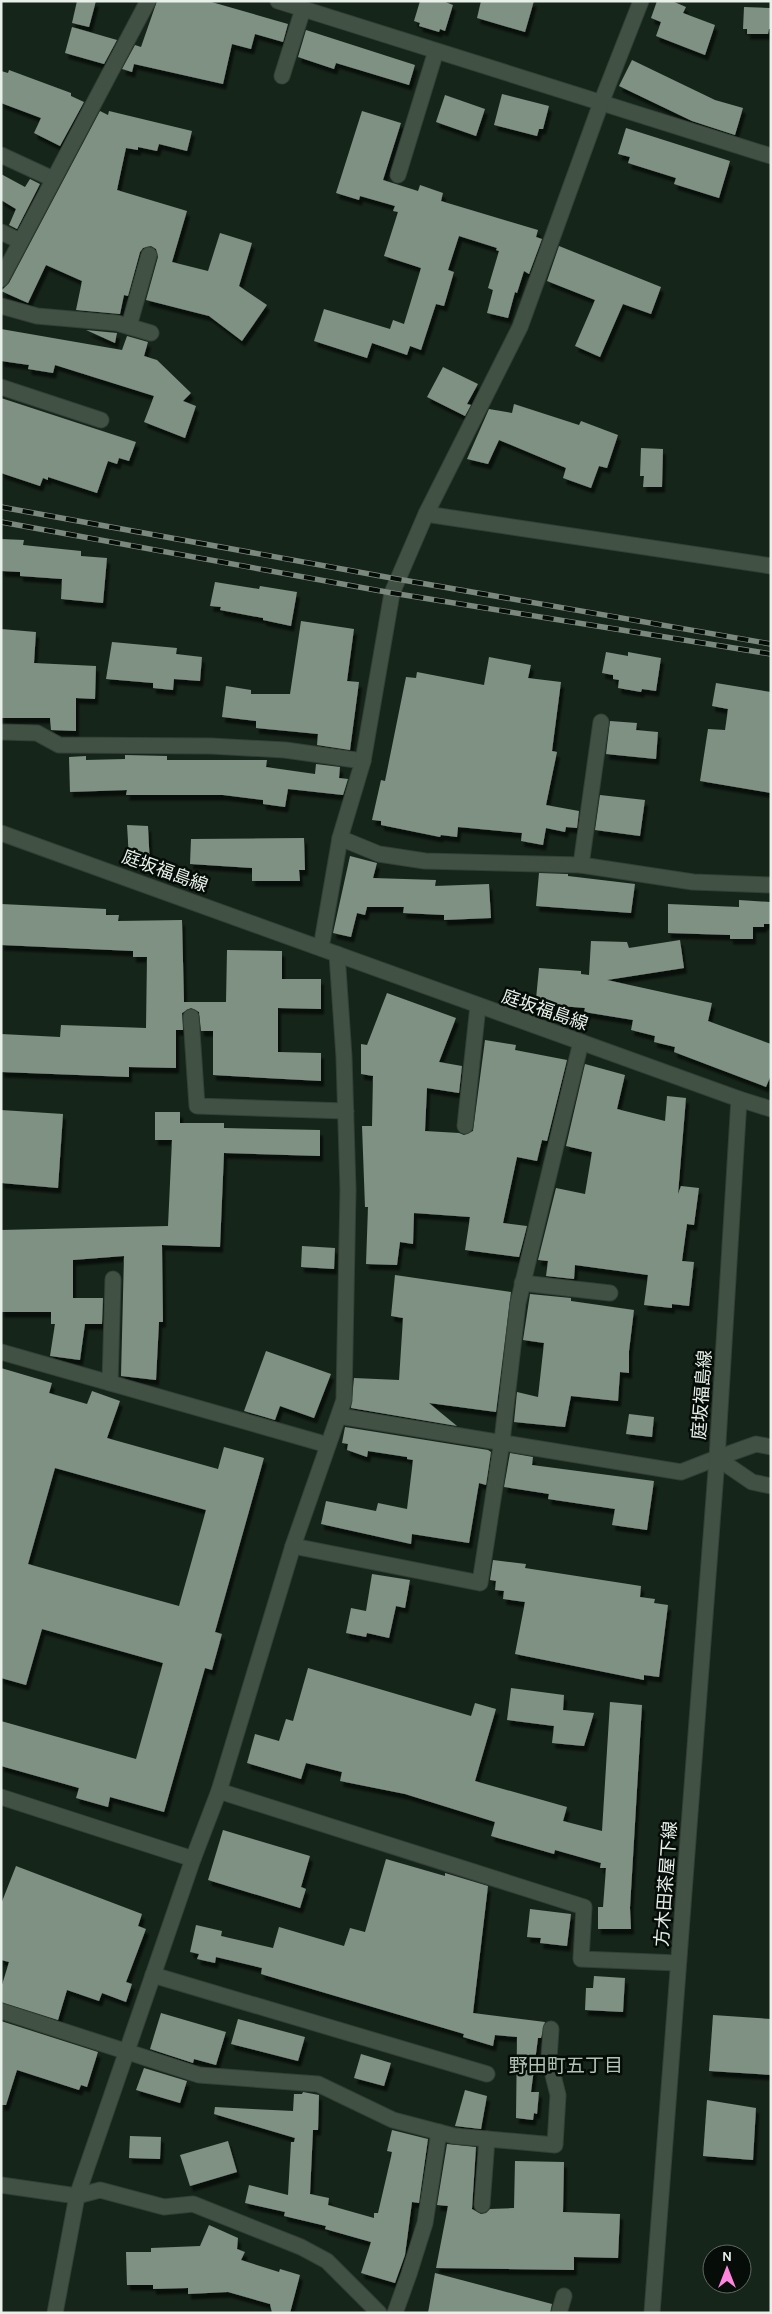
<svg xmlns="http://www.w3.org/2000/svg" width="772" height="2314" viewBox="0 0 772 2314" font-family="Karla,'Noto Sans JP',sans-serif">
  <defs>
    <filter id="shadow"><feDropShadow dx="3" dy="5.5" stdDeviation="1" flood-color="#0009"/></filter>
  </defs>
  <rect width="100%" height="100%" fill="#16251a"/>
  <g fill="#7f9183" fill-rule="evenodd" filter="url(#shadow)">
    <path d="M 77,1 L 96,1 L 89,27 L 72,23 Z"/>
    <path d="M 157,1 L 208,1 L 288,24 L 283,42 L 255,34 L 251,49 L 232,44 L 223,84 L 134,64 L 132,72 L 122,69 L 135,45 L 141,47 Z"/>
    <path d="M 420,1 L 443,1 L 453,5 L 445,31 L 440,29 L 439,32 L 419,26 L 420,23 L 414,21 Z"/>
    <path d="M 481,1 L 534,1 L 525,32 L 477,18 Z"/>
    <path d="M 657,1 L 672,1 L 686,7 L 683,13 L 715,25 L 705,55 L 656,36 L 661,22 L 651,18 Z"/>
    <path d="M 744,7 L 770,8 L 771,29 L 769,29 L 768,34 L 747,34 L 747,29 L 743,29 Z"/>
    <path d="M 72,27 L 117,40 L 104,64 L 65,53 Z"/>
    <path d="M 306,30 L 415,65 L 409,85 L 336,63 L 334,69 L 298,57 Z"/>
    <path d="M 632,60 L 715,100 L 743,108 L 735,135 L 692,121 L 619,86 Z"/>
    <path d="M 9,70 L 71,93 L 71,96 L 84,102 L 60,146 L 34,133 L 41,118 L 1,103 L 1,71 L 8,73 Z"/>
    <path d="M 502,94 L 549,106 L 543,129 L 539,129 L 537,136 L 494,125 Z"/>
    <path d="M 445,95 L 485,109 L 476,136 L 436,122 Z"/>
    <path d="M 100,111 L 108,115 L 109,111 L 192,131 L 187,151 L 159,144 L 157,151 L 138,147 L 138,150 L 126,148 L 117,190 L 187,211 L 172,262 L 208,271 L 220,233 L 252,243 L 239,286 L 267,305 L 242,341 L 209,316 L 146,300 L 158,257 L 156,249 L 151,246 L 143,248 L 140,252 L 128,296 L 124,295 L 120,314 L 76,310 L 82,281 L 46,265 L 28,303 L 1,291 L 9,283 Z"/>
    <path d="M 362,111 L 401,123 L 383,180 L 418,191 L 420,185 L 443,193 L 441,201 L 538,230 L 536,237 L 542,239 L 529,274 L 524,271 L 517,293 L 515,292 L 508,318 L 487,313 L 493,290 L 488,288 L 499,251 L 496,250 L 497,248 L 459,236 L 448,270 L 454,272 L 444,306 L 436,304 L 421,350 L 410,346 L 407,355 L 372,343 L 367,358 L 314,341 L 324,309 L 390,329 L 393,320 L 404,324 L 421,268 L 384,256 L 398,212 L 393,211 L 395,206 L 360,196 L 359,200 L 336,193 Z"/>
    <path d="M 626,128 L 730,161 L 719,198 L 674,184 L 676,178 L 628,163 L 630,157 L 618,154 Z"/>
    <path d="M 1,174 L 25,187 L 30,179 L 40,184 L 17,229 L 9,225 L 16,209 L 1,200 Z"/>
    <path d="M 559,246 L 661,287 L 651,314 L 623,304 L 600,357 L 575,346 L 595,300 L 547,281 Z"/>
    <path d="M 1,329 L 122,350 L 127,336 L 148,342 L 144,356 L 157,360 L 191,393 L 183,401 L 196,406 L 185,438 L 144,422 L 154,396 L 55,365 L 53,373 L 28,369 L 29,365 L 1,361 Z"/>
    <path d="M 86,330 L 117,333 L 115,343 Z"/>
    <path d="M 443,367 L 478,384 L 467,404 L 471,405 L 465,416 L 427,397 Z"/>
    <path d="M 1,398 L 136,442 L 129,461 L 119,458 L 117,464 L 108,461 L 97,493 L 48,477 L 48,480 L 43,478 L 40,486 L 1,473 Z"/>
    <path d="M 514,404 L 579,425 L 581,421 L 618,435 L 607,468 L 599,466 L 591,488 L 563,478 L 566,468 L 499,440 L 488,464 L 467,459 L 489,409 L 512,413 Z"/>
    <path d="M 641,448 L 663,449 L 662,487 L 643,487 L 644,476 L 640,476 Z"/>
    <path d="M 1,539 L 24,540 L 23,545 L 81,551 L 81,556 L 107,558 L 103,603 L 61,599 L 62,579 L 20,576 L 20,572 L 1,571 Z"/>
    <path d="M 215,582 L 259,589 L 260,586 L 297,592 L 291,626 L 263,620 L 263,618 L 220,610 L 221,607 L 210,606 Z"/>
    <path d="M 301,621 L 354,629 L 347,681 L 359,682 L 350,750 L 317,745 L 318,734 L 256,728 L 256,721 L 222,717 L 226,686 L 251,690 L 251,694 L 290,694 Z"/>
    <path d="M 1,629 L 36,632 L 34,663 L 96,666 L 95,699 L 76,698 L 76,731 L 51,730 L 50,718 L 1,718 Z"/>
    <path d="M 112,642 L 177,648 L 176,654 L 202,657 L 200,681 L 174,679 L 173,690 L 153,688 L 153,683 L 106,679 Z"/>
    <path d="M 606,652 L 628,656 L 628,652 L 661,658 L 656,691 L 642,689 L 641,692 L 618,688 L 619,680 L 613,679 L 613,675 L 602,673 Z"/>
    <path d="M 489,657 L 531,665 L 528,678 L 561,682 L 552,751 L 557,752 L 546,805 L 579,811 L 577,828 L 566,827 L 565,832 L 546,828 L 543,845 L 521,841 L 522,833 L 458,827 L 457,837 L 441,835 L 440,837 L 381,825 L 381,821 L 372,820 L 381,780 L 385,781 L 406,677 L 416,678 L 417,672 L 484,685 Z"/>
    <path d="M 716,683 L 771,692 L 771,793 L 700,781 L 708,729 L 725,730 L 728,709 L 712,706 Z"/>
    <path d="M 610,721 L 637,723 L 636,730 L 658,732 L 656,759 L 606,754 Z"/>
    <path d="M 125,755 L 167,756 L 167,760 L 267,760 L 266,767 L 315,774 L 316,764 L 340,767 L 339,778 L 348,779 L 343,795 L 288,789 L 285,807 L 263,804 L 263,800 L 223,795 L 126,795 L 127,790 L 70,792 L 69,757 L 86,756 L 86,760 L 125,759 Z"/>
    <path d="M 600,795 L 645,800 L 640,836 L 595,830 Z"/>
    <path d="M 127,825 L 148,826 L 150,867 L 129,858 Z"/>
    <path d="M 304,838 L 305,870 L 299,870 L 300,881 L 252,881 L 252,868 L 190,864 L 191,839 Z"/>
    <path d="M 350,856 L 377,863 L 373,878 L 436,880 L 435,886 L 489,884 L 491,918 L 444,920 L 444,915 L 403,913 L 404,907 L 367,907 L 365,915 L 357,913 L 351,937 L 333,933 Z"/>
    <path d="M 539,873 L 568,874 L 568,876 L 635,884 L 631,913 L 536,906 Z"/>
    <path d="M 739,900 L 771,902 L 771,924 L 764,924 L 764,927 L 753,927 L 753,939 L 730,939 L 730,935 L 668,933 L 668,904 L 739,907 Z"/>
    <path d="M 1,904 L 106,909 L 106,915 L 119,915 L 118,921 L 182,920 L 184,1002 L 226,1002 L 227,950 L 282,951 L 282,979 L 321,979 L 321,1009 L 278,1008 L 278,1052 L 321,1053 L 321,1081 L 213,1075 L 213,1031 L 201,1031 L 199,1012 L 191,1008 L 182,1013 L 183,1030 L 176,1030 L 176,1068 L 129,1067 L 129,1077 L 1,1072 L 1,1034 L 60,1037 L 61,1025 L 146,1028 L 147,957 L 133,957 L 133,951 L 1,945 Z"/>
    <path d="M 680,940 L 684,968 L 607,980 L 712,1003 L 708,1021 L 771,1044 L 771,1075 L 766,1087 L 674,1052 L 675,1047 L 654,1042 L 655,1036 L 631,1030 L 633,1020 L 584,1012 L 585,1008 L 548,1005 L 548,1000 L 536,999 L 539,968 L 581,971 L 581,974 L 589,975 L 591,941 L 627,942 L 629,948 Z"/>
    <path d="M 387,993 L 456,1018 L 439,1062 L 462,1066 L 459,1093 L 427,1088 L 425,1131 L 459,1133 L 464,1135 L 473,1131 L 485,1040 L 516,1045 L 515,1050 L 567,1060 L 547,1141 L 542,1140 L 537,1161 L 517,1157 L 503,1223 L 527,1226 L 519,1257 L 465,1250 L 470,1217 L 414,1213 L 413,1244 L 400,1242 L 397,1265 L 366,1264 L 368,1207 L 365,1207 L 362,1126 L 372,1126 L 373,1076 L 361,1074 L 361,1044 L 367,1045 Z"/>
    <path d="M 585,1064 L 625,1075 L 617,1109 L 665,1121 L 667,1096 L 686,1098 L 678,1194 L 681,1186 L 699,1188 L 694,1225 L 687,1224 L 682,1261 L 694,1262 L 689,1306 L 672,1304 L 672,1308 L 644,1305 L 648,1275 L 575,1265 L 574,1279 L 546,1276 L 548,1261 L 538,1260 L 556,1188 L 585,1194 L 592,1152 L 566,1146 Z"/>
    <path d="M 1,1110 L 63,1114 L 58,1188 L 1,1183 Z"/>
    <path d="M 155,1112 L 180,1112 L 180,1123 L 224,1123 L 224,1128 L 320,1130 L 320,1156 L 224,1153 L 220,1247 L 162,1245 L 163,1322 L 159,1322 L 156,1380 L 121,1376 L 124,1256 L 73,1260 L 73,1298 L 103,1298 L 102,1324 L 85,1324 L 80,1360 L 50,1356 L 55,1324 L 51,1324 L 51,1312 L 1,1312 L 1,1230 L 168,1226 L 172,1140 L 155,1140 Z"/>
    <path d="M 302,1246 L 335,1248 L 334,1269 L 301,1267 Z"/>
    <path d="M 395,1275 L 511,1292 L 496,1412 L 429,1403 L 457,1426 L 351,1408 L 354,1378 L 399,1380 L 403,1318 L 391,1316 Z"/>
    <path d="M 530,1294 L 571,1298 L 571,1301 L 634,1310 L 629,1351 L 629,1373 L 620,1372 L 618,1401 L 571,1396 L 565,1427 L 514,1422 L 517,1392 L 538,1397 L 544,1343 L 523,1340 Z"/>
    <path d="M 266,1351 L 331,1374 L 314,1418 L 280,1406 L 275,1420 L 244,1411 Z"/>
    <path d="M 1,1368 L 52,1383 L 49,1393 L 87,1404 L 92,1391 L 120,1401 L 107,1438 L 218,1469 L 224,1447 L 264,1458 L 215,1632 L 222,1634 L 212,1670 L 205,1668 L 164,1812 L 110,1797 L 108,1807 L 76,1798 L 79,1788 L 1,1766 L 1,1721 L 136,1759 L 163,1663 L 42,1629 L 26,1685 L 1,1678 ZM 55,1468 L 206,1510 L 179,1606 L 28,1564 Z"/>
    <path d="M 629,1414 L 654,1417 L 652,1437 L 626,1434 Z"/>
    <path d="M 345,1427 L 488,1450 L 491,1452 L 486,1485 L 479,1483 L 469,1543 L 412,1534 L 411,1544 L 321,1524 L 326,1501 L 376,1511 L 378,1503 L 407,1509 L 413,1460 L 407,1459 L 407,1457 L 368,1451 L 367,1457 L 347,1450 L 348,1444 L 342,1443 Z"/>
    <path d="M 510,1453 L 533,1457 L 532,1465 L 654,1481 L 647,1530 L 612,1525 L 615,1509 L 548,1499 L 549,1494 L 504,1487 Z"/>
    <path d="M 493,1560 L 526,1564 L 525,1568 L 641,1586 L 640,1597 L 655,1599 L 654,1603 L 668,1605 L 659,1677 L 644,1675 L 644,1680 L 515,1654 L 525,1602 L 503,1599 L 504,1591 L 495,1590 L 496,1581 L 490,1580 Z"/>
    <path d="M 372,1574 L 410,1580 L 405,1608 L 396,1606 L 389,1638 L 367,1633 L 366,1637 L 346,1633 L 351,1608 L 366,1611 Z"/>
    <path d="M 308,1668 L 471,1716 L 475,1703 L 496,1709 L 475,1781 L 567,1807 L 563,1821 L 602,1831 L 610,1702 L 642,1705 L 630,1908 L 631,1929 L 598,1929 L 598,1907 L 603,1907 L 606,1868 L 600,1868 L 601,1863 L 555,1850 L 554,1854 L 491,1836 L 495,1822 L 405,1794 L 340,1781 L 342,1772 L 306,1763 L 301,1779 L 247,1763 L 255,1734 L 279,1741 L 286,1719 L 293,1721 Z"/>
    <path d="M 511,1688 L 564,1695 L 563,1710 L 594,1713 L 584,1746 L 552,1743 L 554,1726 L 507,1720 Z"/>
    <path d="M 223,1830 L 310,1856 L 301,1887 L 306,1889 L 300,1908 L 208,1880 Z"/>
    <path d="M 386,1859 L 445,1876 L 445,1873 L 488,1886 L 473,2013 L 545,2022 L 541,2038 L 538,2038 L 531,2092 L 539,2092 L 537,2114 L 534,2113 L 533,2120 L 516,2118 L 517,2037 L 495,2035 L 493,2046 L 463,2037 L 464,2034 L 261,1974 L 262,1968 L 216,1957 L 215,1963 L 197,1959 L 199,1954 L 190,1952 L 196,1925 L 222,1931 L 221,1936 L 273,1948 L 279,1927 L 344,1946 L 350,1928 L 365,1932 Z"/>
    <path d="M 16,1866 L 142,1914 L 138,1926 L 146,1929 L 126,1982 L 132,1984 L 126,2002 L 102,1993 L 99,2001 L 67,1990 L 58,2020 L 1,2002 L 1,1988 L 9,1962 L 1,1960 L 1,1904 Z"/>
    <path d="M 530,1909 L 571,1914 L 567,1946 L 540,1943 L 541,1938 L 527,1937 Z"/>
    <path d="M 594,1976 L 625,1978 L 623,2012 L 585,2010 L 586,1988 L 593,1988 Z"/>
    <path d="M 161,2013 L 226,2032 L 216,2065 L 194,2059 L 193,2063 L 150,2049 Z"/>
    <path d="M 713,2015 L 771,2019 L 771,2075 L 709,2071 Z"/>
    <path d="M 238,2019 L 305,2037 L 298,2061 L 231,2044 Z"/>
    <path d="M 1,2021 L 98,2052 L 87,2087 L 81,2085 L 79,2090 L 17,2070 L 6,2105 L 1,2105 Z"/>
    <path d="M 361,2054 L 391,2063 L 384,2086 L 354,2078 Z"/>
    <path d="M 144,2068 L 187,2081 L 180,2103 L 136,2090 Z"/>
    <path d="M 465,2090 L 487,2096 L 481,2129 L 455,2126 Z"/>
    <path d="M 303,2092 L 319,2095 L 318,2130 L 313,2130 L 310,2194 L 329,2198 L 328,2205 L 374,2218 L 374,2213 L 378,2213 L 391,2157 L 392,2152 L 387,2151 L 392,2130 L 428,2139 L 419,2203 L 412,2202 L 405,2255 L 395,2283 L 361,2273 L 371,2242 L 325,2229 L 326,2226 L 284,2216 L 285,2212 L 245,2203 L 249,2185 L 288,2195 L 291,2142 L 294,2142 L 295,2138 L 214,2114 L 215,2107 L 293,2111 L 294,2094 L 302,2094 Z"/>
    <path d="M 707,2100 L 756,2108 L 753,2160 L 703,2156 Z"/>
    <path d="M 130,2136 L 161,2137 L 160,2159 L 129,2158 Z"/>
    <path d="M 228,2141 L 237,2172 L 190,2186 L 180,2155 Z"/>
    <path d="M 447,2144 L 476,2147 L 472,2209 L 481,2214 L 486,2213 L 490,2209 L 514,2208 L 515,2161 L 564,2162 L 563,2212 L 620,2214 L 618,2258 L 574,2257 L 574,2270 L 436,2268 L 448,2206 L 437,2205 Z"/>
    <path d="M 209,2225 L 238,2238 L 237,2249 L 245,2252 L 241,2260 L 279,2272 L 280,2269 L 300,2275 L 290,2313 L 272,2313 L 270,2304 L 228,2292 L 188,2294 L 188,2288 L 153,2289 L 153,2285 L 127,2285 L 126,2252 L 151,2252 L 151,2248 L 200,2246 Z"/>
    <path d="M 435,2273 L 552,2304 L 550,2313 L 428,2313 Z"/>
  </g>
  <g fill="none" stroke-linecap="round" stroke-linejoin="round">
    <g stroke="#344037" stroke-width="17">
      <g id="street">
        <path d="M 278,1 L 771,156"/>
        <path d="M 282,76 L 303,9"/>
        <path d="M 1,155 L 53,179"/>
        <path d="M 398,175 L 436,51"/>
        <path d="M 1,232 L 20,241"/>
        <path d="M 1,279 L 148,1"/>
        <path d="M 1,306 L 37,316 L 117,323 L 151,333"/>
        <path d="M 129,326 L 149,255"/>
        <path d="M 1,387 L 101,420"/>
        <path d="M 426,514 L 771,566"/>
        <path d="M 1,732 L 37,733 L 59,745 L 211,746 L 285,750 L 363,761"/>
        <path d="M 340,838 L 379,854 L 425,861 L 581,865 L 693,882 L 771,885"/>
        <path d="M 581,865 L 601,722"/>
        <path d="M 321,948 L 340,838 L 363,761 L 392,593 L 426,514 L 520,327 L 601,103 L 641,1"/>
        <path d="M 191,1017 L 197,1106 L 346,1111"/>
        <path d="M 739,1099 L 771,1109"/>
        <path d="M 465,1126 L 478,1006"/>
        <path d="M 522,1283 L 610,1293"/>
        <path d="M 1,1352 L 328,1445"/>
        <path d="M 110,1383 L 113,1279"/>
        <path d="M 339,1416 L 681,1472 L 717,1458"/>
        <path d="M 293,1546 L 480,1583 L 502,1441 L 518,1303 L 581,1042"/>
        <path d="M 219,1791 L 584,1907 L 581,1959 L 678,1963"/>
        <path d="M 1,1797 L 193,1859"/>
        <path d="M 153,1975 L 487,2074"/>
        <path d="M 1,2011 L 199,2075 L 318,2084 L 393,2120 L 454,2136 L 555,2145 L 558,2095 L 549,2059 L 551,2029"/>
        <path d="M 1,2185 L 77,2196 L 100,2190 L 164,2207 L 193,2204 L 301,2247 L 327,2261 L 379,2313"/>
        <path d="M 482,2205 L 487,2139"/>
        <path d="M 55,2313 L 77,2196 L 193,1859 L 219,1791 L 293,1546 L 344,1400 L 348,1190 L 344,1057 L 337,954"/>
        <path d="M 395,2313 L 409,2274 L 425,2223 L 439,2132"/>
        <path d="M 559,2313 L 564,2296"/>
      </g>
    </g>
    <g stroke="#344037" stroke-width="17">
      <g id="secondary">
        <path d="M 1,833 L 739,1099 L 717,1458 L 652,2313"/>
        <path d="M 717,1458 L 752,1482 L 771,1486"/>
        <path d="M 717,1458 L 756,1444 L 771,1447"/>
      </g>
    </g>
    <use href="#street" stroke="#415245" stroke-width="15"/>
    <use href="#secondary" stroke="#415245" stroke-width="15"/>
    <g stroke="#7b887e" stroke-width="5.5">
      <g id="rail">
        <path d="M 1,507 L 397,579 L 771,644"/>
        <path d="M 1,522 L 392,593 L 771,654"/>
      </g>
    </g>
    <use href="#rail" stroke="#060c08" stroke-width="4" stroke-dasharray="11" stroke-linecap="butt"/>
  </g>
  <g text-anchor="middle" stroke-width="5" stroke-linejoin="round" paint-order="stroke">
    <g font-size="18" fill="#e7f1e9" stroke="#060c08">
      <text transform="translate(165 871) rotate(20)" y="6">庭坂福島線</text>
      <text transform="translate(545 1010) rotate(19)" y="6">庭坂福島線</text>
      <text transform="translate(702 1395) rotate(-86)" y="6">庭坂福島線</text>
      <text transform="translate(666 1884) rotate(-86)" y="6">方木田茶屋下線</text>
    </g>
    <g font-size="19" fill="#b1c4b5" stroke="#060c08">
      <text x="566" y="2072">野田町五丁目</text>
    </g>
  </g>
  <rect width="772" height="2314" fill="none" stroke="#e7f1e9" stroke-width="5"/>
  <g transform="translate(727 2269)"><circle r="24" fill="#060c08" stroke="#606862"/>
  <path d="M0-4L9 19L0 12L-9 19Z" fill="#ff85de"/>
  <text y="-8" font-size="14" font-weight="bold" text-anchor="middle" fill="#e7f1e9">N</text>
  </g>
</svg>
